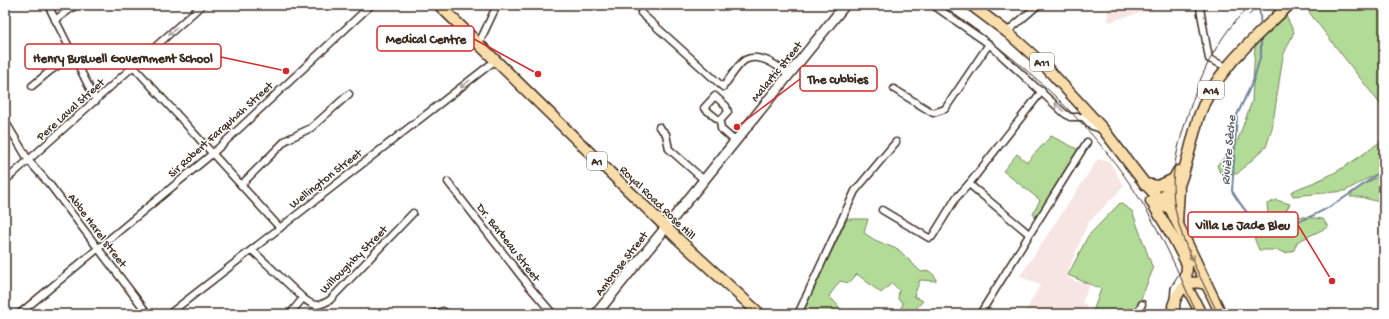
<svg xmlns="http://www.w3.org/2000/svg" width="1389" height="319" viewBox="0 0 1389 319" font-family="'Gochi Hand',sans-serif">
  <rect width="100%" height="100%" fill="#fff"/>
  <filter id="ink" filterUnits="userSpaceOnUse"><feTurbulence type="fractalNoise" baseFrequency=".025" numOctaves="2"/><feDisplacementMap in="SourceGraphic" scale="8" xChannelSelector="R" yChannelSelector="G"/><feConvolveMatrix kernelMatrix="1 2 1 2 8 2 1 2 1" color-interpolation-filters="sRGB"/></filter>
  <g filter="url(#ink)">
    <g fill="#f6e5e3">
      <path d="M 1108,5 L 1168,5 L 1108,22 Z"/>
      <path d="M 1098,159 L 1109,161 L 1124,186 L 1088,223 L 1066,275 L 1076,282 L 1092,280 L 1082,303 L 1086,304 L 1087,314 L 1024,314 L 1040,285 L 1020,276 Z"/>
    </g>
    <g fill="#b2db98" stroke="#76825b">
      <path d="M 1307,5 L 1384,5 L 1384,109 L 1305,7 Z"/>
      <path d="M 1285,14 L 1294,32 L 1283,56 L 1272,129 L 1266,147 L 1237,174 L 1220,173 L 1217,165 L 1236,145 L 1252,101 L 1255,46 Z"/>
      <path d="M 1051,136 L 1079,150 L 1036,218 L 1033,214 L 1040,200 L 1003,171 L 1017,154 L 1027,162 Z"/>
      <path d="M 1384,139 L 1384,168 L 1376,174 L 1345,191 L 1293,196 L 1291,192 C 1300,187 1308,185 1317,181 C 1342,171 1363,154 1384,139 Z"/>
      <path d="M 1384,173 L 1384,203 L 1360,197 L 1350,197 C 1357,185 1373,181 1384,173 Z"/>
      <path d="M 1276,200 L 1290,204 L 1285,212 L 1296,216 L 1323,219 L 1328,227 L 1297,242 L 1294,250 L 1286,253 L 1277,250 L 1259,250 C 1250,229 1252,229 1268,213 L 1267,204 Z"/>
      <path d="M 1120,203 L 1132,211 L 1153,269 L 1135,314 L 1092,314 L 1101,289 L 1068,275 L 1088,236 Z"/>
      <path d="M 847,219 L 868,219 L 864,233 L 875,240 L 899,250 L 921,272 L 929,271 L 935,276 L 936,281 L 920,280 L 914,296 L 923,301 L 911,314 L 899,314 L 903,303 L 898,299 L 899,290 L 892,283 L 881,293 L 857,274 L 849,283 L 840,281 L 829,296 L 846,314 L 802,314 Z"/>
    </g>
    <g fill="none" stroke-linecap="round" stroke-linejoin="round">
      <g stroke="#70839a" stroke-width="2">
        <path d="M 1259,5 L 1261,27"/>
        <path d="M 1261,36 L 1261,54 L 1254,79 L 1237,115 L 1232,191 C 1237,199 1248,217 1257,221 C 1293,240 1357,190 1384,169"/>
      </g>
      <g stroke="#3b2a1e" stroke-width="9">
        <g id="street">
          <path d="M 48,5 L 96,101"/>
          <path d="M 933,5 L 989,44 L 1064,113 L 1070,117 L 1083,117 L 1092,126 L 1101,129"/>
          <path d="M 1200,8 L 1209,59 L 1227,67"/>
          <path d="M 641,13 L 723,87 C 728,81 738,64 745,60 C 759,52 778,66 788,74"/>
          <path d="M 55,20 L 76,5"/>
          <path d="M 1007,32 L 1038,5"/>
          <path d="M 479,43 L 497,5"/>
          <path d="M 134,67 L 280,228"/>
          <path d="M 32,86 L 50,71 L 73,56"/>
          <path d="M 894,89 L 933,113 L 945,109 L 989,44"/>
          <path d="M 5,121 L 29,161 L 50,185 L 148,314"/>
          <path d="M 720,121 L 704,108 L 715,96 L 726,106 L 728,112 L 720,121 L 721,129 L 735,141"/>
          <path d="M 659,127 L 666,134 L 669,149 L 704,180"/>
          <path d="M 5,181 L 202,5"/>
          <path d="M 448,182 L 528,285 L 553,314"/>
          <path d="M 969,184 L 1029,234"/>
          <path d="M 241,185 L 286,140 L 311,128 L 349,94"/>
          <path d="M 882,210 L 929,238 L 932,237 L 956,198 L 969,184 L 1042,91"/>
          <path d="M 252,250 L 303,298 C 314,307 318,307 330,300 L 413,213"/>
          <path d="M 19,314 L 212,154 L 371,5"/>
          <path d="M 169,314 L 496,60"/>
          <path d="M 290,314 L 303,298"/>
          <path d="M 433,314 L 443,311 L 448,314"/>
          <path d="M 798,314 L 855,191 L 896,142"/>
          <path d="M 980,314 L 1087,142"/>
          <path d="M 1138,314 L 1142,304"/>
        </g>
      </g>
      <g stroke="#3b2a1e" stroke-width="12">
        <g id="secondary">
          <path d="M 596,314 L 845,5"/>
          <path d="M 1174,314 L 1176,289 L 1186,273"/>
        </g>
      </g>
      <g stroke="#3b2a1e" stroke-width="13">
        <g id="primary">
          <path d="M 439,5 L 678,239 L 760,314"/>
          <path d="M 971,5 L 1007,32 L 1046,67 L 1103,129 L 1145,184 L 1171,210 L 1221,314"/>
          <path d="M 1145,184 L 1158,186 L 1174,179"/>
          <path d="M 1151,201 L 1174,239 L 1187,264 L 1186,285 L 1201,314"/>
          <path d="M 1152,202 L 1160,206 C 1164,204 1168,203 1171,200 C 1182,189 1193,134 1199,116 C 1215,70 1255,38 1289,5"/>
          <path d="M 1162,207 L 1162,201 L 1178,171"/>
          <path d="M 1177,222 L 1179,189"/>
          <path d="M 1173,306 C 1178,290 1187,278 1205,284"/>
        </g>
      </g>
      <use href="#street" stroke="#fff" stroke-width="6"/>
      <use href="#secondary" stroke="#fff" stroke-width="9"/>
      <use href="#primary" stroke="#f9deab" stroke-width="10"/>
      <g stroke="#3b2a1e" stroke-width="1">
        <path d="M 941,5 C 1015,56 1084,114 1134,190 C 1160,229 1178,272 1197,314"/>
        <path d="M 1249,15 L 1259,5"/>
        <path d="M 1218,314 C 1203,281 1183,248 1176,213 C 1168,177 1178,145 1189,111 C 1202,71 1219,34 1251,5"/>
      </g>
    </g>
    <defs><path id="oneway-shaft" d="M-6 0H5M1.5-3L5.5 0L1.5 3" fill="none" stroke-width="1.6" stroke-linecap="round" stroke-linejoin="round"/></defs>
    <g stroke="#a79f9a">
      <use href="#oneway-shaft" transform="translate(173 31) rotate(138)"/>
      <use href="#oneway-shaft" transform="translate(465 84) rotate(142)"/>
      <use href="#oneway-shaft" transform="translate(1059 107) rotate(-135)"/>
    </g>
    <use stroke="#9a8464" href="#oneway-shaft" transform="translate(1191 255) rotate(65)"/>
  </g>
  <g text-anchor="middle" stroke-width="3" stroke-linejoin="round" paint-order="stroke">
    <g fill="#fff" stroke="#766a62" stroke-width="1">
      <rect x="1030" y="53" width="24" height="18" rx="3"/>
      <rect x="1198" y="81" width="26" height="18" rx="3"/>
      <rect x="587" y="152" width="20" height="18" rx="3"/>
    </g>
    <g font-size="11" font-weight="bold" fill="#3b2a1e">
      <text x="1042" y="66">A11</text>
      <text x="1211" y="94">A14</text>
      <text x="597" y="165">A1</text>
    </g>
    <g font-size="12" fill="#3b2a1e" stroke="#fff">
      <text transform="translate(776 71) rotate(-51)" y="4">Malartic street</text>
      <text transform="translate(70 109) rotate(-42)" y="4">Pere Laval Street</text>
      <text transform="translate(220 129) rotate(-42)" y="4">Sir Robert Farquhah Street</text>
      <text transform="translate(325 178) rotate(-38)" y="4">Wellington Street</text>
      <text transform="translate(658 202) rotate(44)" y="4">Royal Road Rose Hill</text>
      <text transform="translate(98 230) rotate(53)" y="4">Abbe Harel street</text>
      <text transform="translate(509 242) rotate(52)" y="4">Dr. Barbeau Street</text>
      <text transform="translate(353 259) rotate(-45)" y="4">Willoughby Street</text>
      <text transform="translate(621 263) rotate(-52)" y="4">Ambrose Street</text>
    </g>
    <g font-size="13" font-style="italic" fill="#5a5e66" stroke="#fff">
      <text transform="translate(1227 150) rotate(-85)" y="5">Rivière Sèche</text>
    </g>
  </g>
  <path fill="none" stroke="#d62828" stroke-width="1.5" d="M538 74L474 39M286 71L221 57M737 127L800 79M1332 281L1298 225"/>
  <g fill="#d62828" stroke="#fff" stroke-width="1.5">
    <circle cx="538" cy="74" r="4"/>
    <circle cx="286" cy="71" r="4"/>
    <circle cx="737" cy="127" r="4"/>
    <circle cx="1332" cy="281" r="4"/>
  </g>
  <g fill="#fff" stroke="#d62828" stroke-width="1.5">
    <rect x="377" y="26" width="97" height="25" rx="4"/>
    <rect x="25" y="44" width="196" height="25" rx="4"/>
    <rect x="800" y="66" width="77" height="25" rx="4"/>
    <rect x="1188" y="212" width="110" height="25" rx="4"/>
  </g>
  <g font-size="13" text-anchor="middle" font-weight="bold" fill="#3b2a1e">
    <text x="426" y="43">Medical Centre</text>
    <text x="123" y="62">Henry Buswell Government School</text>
    <text x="838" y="83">The cubbies</text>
    <text x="1243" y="229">Villa Le Jade Bleu</text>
  </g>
  <rect width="1389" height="319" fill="none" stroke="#fff" stroke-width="20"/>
  <rect x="10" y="10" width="1369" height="299" fill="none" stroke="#3b2a1e" stroke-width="1.5" filter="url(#ink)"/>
</svg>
